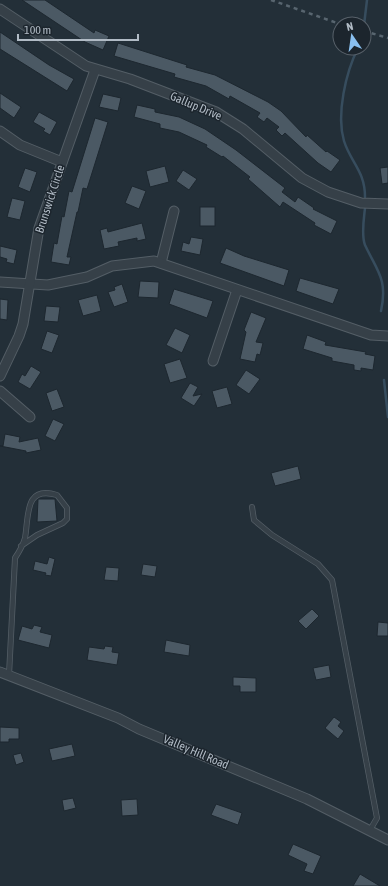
<svg xmlns="http://www.w3.org/2000/svg" width="388" height="886" viewBox="0 0 388 886" font-family="'Asap Condensed',sans-serif">
  <rect width="100%" height="100%" fill="#232f38"/>
  <g fill="none" stroke-linecap="round" stroke-linejoin="round">
    <g stroke="#374d5e" stroke-width="2.5">
      <path d="M 364,25 L 367,0"/>
      <path d="M 358,48 C 346,72 336,114 344,141 C 351,163 365,171 365,197"/>
      <path d="M 365,208 C 364,218 361,235 365,245 C 377,271 388,279 381,311"/>
      <path d="M 384,380 L 388,417"/>
    </g>
  </g>
  <g fill="#4b5964" stroke="#1d272f">
    <path d="M 22,0 L 45,0 L 94,33 L 95,30 L 109,36 L 103,50 L 85,42 Z"/>
    <path d="M 0,32 L 49,65 L 74,79 L 67,91 L 0,49 Z"/>
    <path d="M 118,43 L 187,65 L 186,67 L 215,75 L 268,102 L 281,111 L 306,137 L 307,135 L 326,152 L 327,151 L 340,160 L 331,172 L 318,163 L 285,133 L 282,136 L 276,130 L 279,127 L 267,118 L 264,122 L 257,117 L 260,113 L 230,96 L 229,99 L 206,86 L 174,77 L 175,74 L 114,56 Z"/>
    <path d="M 0,93 L 21,107 L 14,118 L 0,108 Z"/>
    <path d="M 103,94 L 121,98 L 118,111 L 99,107 Z"/>
    <path d="M 137,105 L 155,109 L 155,112 L 179,117 L 205,129 L 236,150 L 285,188 L 282,192 L 295,202 L 298,197 L 314,208 L 313,209 L 337,221 L 331,234 L 314,225 L 315,223 L 283,202 L 280,207 L 248,179 L 250,177 L 223,156 L 222,157 L 206,147 L 207,145 L 179,132 L 160,128 L 160,124 L 134,117 Z"/>
    <path d="M 39,112 L 57,122 L 50,135 L 43,131 L 45,129 L 33,122 Z"/>
    <path d="M 95,118 L 108,122 L 87,189 L 83,188 L 78,212 L 77,212 L 67,257 L 71,257 L 69,265 L 51,262 L 54,243 L 57,244 L 62,216 L 64,217 L 69,191 L 72,192 Z"/>
    <path d="M 165,166 L 169,182 L 150,187 L 146,171 Z"/>
    <path d="M 388,167 L 388,183 L 382,184 L 380,168 Z"/>
    <path d="M 25,168 L 37,172 L 30,192 L 18,187 Z"/>
    <path d="M 183,170 L 197,179 L 189,190 L 176,181 Z"/>
    <path d="M 132,186 L 146,191 L 139,209 L 125,203 Z"/>
    <path d="M 12,198 L 25,201 L 20,220 L 7,217 Z"/>
    <rect x="200" y="207" width="15" height="19"/>
    <path d="M 142,223 L 146,239 L 137,241 L 137,238 L 118,242 L 119,246 L 104,249 L 100,230 L 107,228 L 108,232 Z"/>
    <path d="M 191,237 L 203,239 L 200,255 L 181,251 L 183,242 L 189,244 Z"/>
    <path d="M 0,246 L 17,250 L 14,264 L 6,262 L 7,259 L 0,257 Z"/>
    <path d="M 226,248 L 244,256 L 289,270 L 284,286 L 220,263 Z"/>
    <path d="M 300,278 L 339,289 L 333,304 L 296,291 Z"/>
    <path d="M 140,281 L 159,282 L 158,298 L 138,297 Z"/>
    <path d="M 122,284 L 128,302 L 114,307 L 108,292 L 115,290 L 114,287 Z"/>
    <path d="M 174,289 L 213,301 L 207,318 L 169,304 Z"/>
    <path d="M 97,295 L 101,311 L 83,316 L 78,300 Z"/>
    <path d="M 0,299 L 8,300 L 7,320 L 0,319 Z"/>
    <path d="M 46,306 L 60,307 L 58,322 L 44,321 Z"/>
    <path d="M 251,312 L 266,318 L 256,342 L 263,343 L 260,355 L 257,354 L 255,362 L 240,359 L 246,332 L 244,330 Z"/>
    <path d="M 175,328 L 190,335 L 182,353 L 166,345 Z"/>
    <path d="M 47,331 L 59,335 L 52,353 L 41,349 Z"/>
    <path d="M 307,335 L 326,342 L 325,345 L 366,352 L 365,354 L 375,356 L 373,370 L 361,368 L 361,371 L 354,370 L 354,365 L 332,361 L 332,358 L 303,349 Z"/>
    <path d="M 180,359 L 187,378 L 170,383 L 164,364 Z"/>
    <path d="M 31,366 L 41,372 L 30,389 L 18,382 L 22,374 L 25,376 Z"/>
    <path d="M 246,370 L 260,379 L 249,394 L 236,385 Z"/>
    <path d="M 190,383 L 198,387 L 193,396 L 202,394 L 194,406 L 181,398 Z"/>
    <path d="M 227,387 L 232,404 L 217,408 L 212,391 Z"/>
    <path d="M 57,389 L 64,407 L 52,411 L 46,393 Z"/>
    <path d="M 53,419 L 64,424 L 55,441 L 45,436 Z"/>
    <path d="M 5,434 L 20,437 L 19,442 L 38,438 L 41,450 L 26,453 L 26,451 L 0,446 L 3,446 Z"/>
    <path d="M 298,466 L 301,479 L 275,486 L 271,473 Z"/>
    <path d="M 38,499 L 55,499 L 57,521 L 37,522 Z"/>
    <path d="M 49,557 L 55,559 L 51,576 L 45,575 L 46,573 L 33,570 L 35,561 L 47,564 Z"/>
    <path d="M 143,564 L 157,566 L 155,577 L 141,575 Z"/>
    <path d="M 106,567 L 119,568 L 118,581 L 104,580 Z"/>
    <path d="M 312,609 L 319,616 L 306,629 L 298,621 Z"/>
    <path d="M 378,622 L 388,623 L 388,636 L 377,636 Z"/>
    <path d="M 34,625 L 42,627 L 40,632 L 52,635 L 49,648 L 18,640 L 22,626 L 32,629 Z"/>
    <path d="M 166,640 L 190,645 L 189,656 L 164,652 Z"/>
    <path d="M 105,646 L 113,647 L 112,652 L 119,653 L 117,665 L 87,660 L 89,647 L 104,649 Z"/>
    <path d="M 329,665 L 331,677 L 316,680 L 313,668 Z"/>
    <path d="M 233,677 L 256,678 L 256,692 L 240,692 L 240,686 L 233,686 Z"/>
    <path d="M 334,717 L 341,722 L 338,726 L 344,731 L 338,739 L 325,728 Z"/>
    <path d="M 0,727 L 19,728 L 19,739 L 9,739 L 9,742 L 0,742 Z"/>
    <path d="M 72,744 L 75,756 L 52,761 L 49,749 Z"/>
    <path d="M 21,753 L 24,762 L 16,765 L 13,755 Z"/>
    <path d="M 73,798 L 76,808 L 64,811 L 62,800 Z"/>
    <path d="M 137,799 L 138,815 L 122,816 L 121,800 Z"/>
    <path d="M 216,804 L 242,813 L 238,825 L 211,815 Z"/>
    <path d="M 293,844 L 321,856 L 313,874 L 304,871 L 307,864 L 288,855 Z"/>
    <path d="M 360,874 L 380,886 L 353,886 Z"/>
  </g>
  <g fill="none" stroke-linecap="round" stroke-linejoin="round">
    <g stroke="#545e66" stroke-width="6">
      <g id="service">
        <path d="M 252,507 L 254,520 L 272,535 L 318,564 L 332,580 L 377,818 L 370,830"/>
        <path d="M 9,675 L 15,558 C 19,552 23,545 25,538 C 29,516 24,485 57,495 L 67,508 L 67,519 L 63,523 L 37,535 L 21,546"/>
      </g>
    </g>
    <g stroke="#545e66" stroke-width="11">
      <g id="minor">
        <path d="M 0,9 L 86,66 L 130,79 L 216,112 L 243,129 L 302,178 L 328,192 L 361,203 L 388,204"/>
        <path d="M 0,131 L 20,145 L 62,162"/>
        <path d="M 161,263 L 174,211"/>
        <path d="M 0,282 L 48,285 L 87,277 L 112,266 L 154,261 L 371,335 L 388,336"/>
        <path d="M 213,361 L 237,290"/>
        <path d="M 0,376 L 19,336 L 23,324 L 39,228 L 95,70"/>
        <path d="M 0,391 L 30,417"/>
        <path d="M 0,672 L 118,718 L 139,729 L 307,799 L 388,840"/>
      </g>
    </g>
    <use href="#service" stroke="#364048" stroke-width="4.5"/>
    <use href="#minor" stroke="#364048" stroke-width="9"/>
    <g stroke="#58656f" stroke-width="2.5" stroke-dasharray="4 4" stroke-linecap="butt">
      <path d="M 271,0 L 340,24"/>
      <path d="M 364,31 L 388,38"/>
    </g>
  </g>
  <g text-anchor="middle" stroke-width="3" stroke-linejoin="round" paint-order="stroke">
    <g font-size="12" fill="#b1bbc5" stroke="#1c252d">
      <text transform="translate(196 106) rotate(23)" y="4">Gallup Drive</text>
      <text transform="translate(50 199) rotate(-72)" y="4">Brunswick Circle</text>
      <text transform="translate(196 752) rotate(23)" y="4">Valley Hill Road</text>
    </g>
  </g>
  <g transform="translate(352 36) rotate(347)"><circle r="19" fill="#1c252d" stroke="#58616a"/>
  <path d="M0-3L7 15L0 10L-7 15Z" fill="#8ac0f0"/>
  <text y="-6" font-size="11" font-weight="bold" text-anchor="middle" fill="#b1bbc5">N</text>
  </g>
  <path d="M18 34v6h120v-6" fill="none" stroke="#b1bbc5" stroke-width="2"/>
  <text x="24" y="34" font-size="12" fill="#b1bbc5" stroke="#1c252d" stroke-width="3" paint-order="stroke">100 m</text>
</svg>
